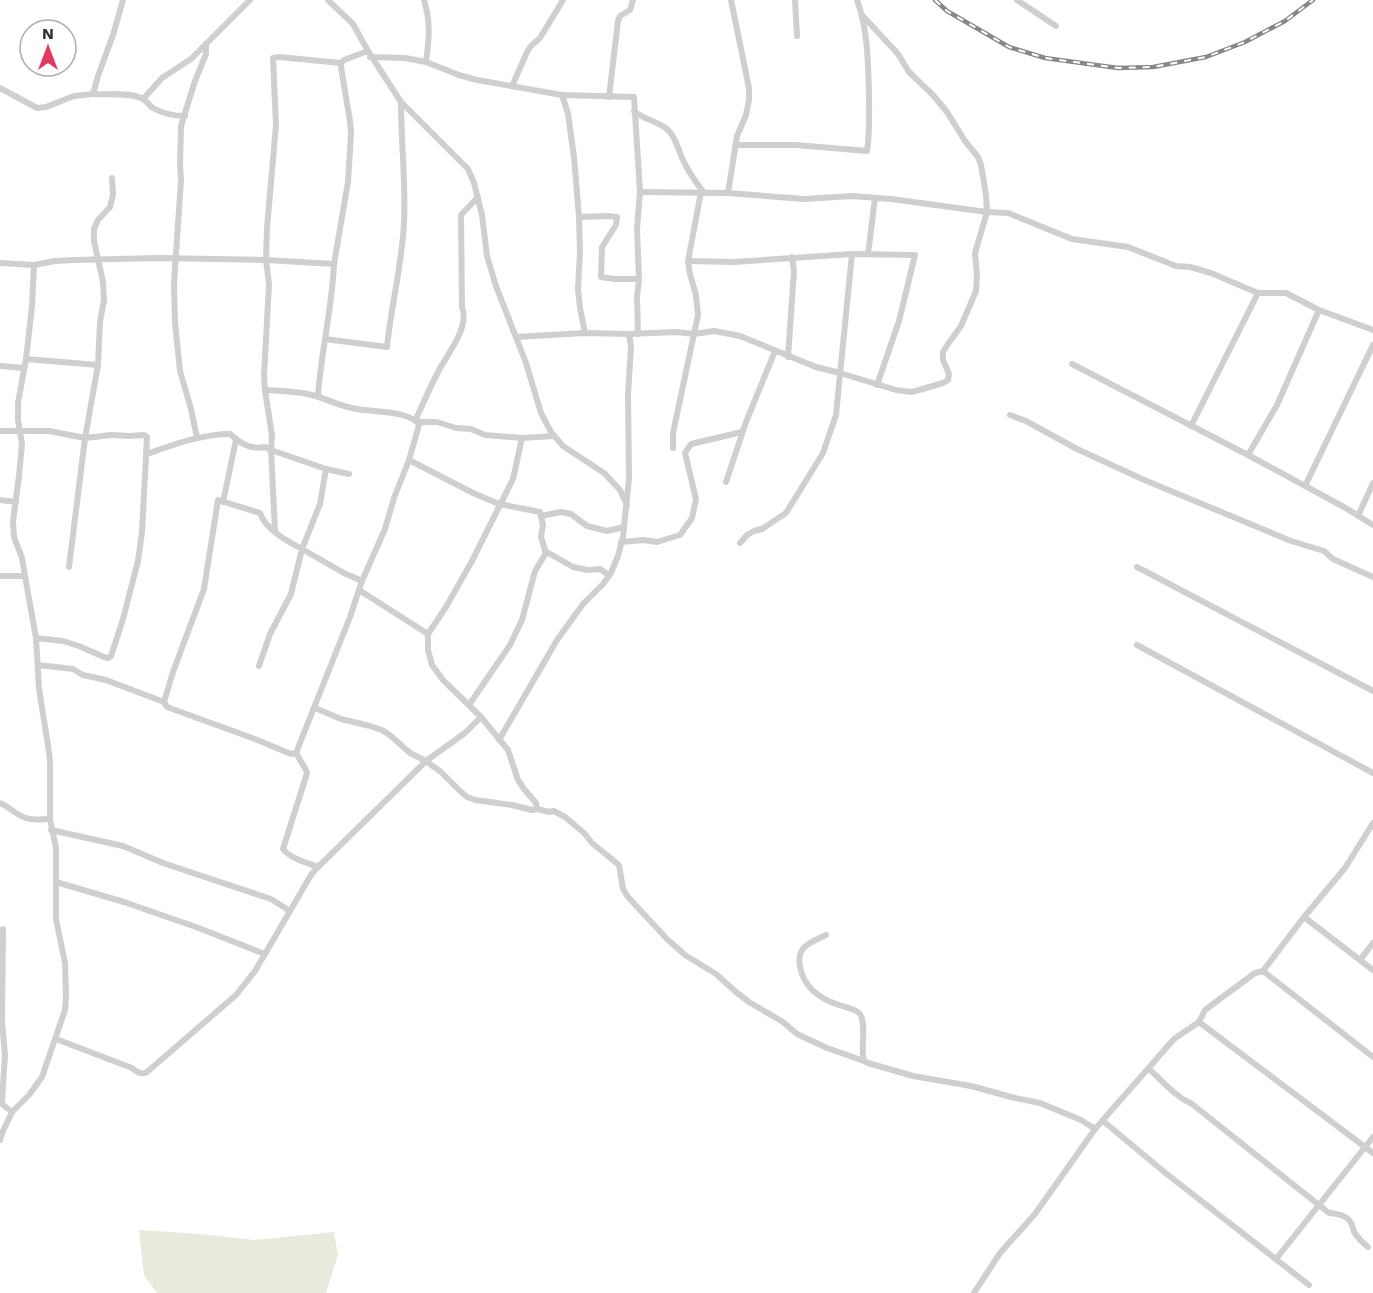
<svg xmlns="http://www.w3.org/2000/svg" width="1373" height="1293" viewBox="0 0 1373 1293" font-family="'Work Sans',sans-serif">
  <rect width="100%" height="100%" fill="#fff"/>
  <path fill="#e7ebde" d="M 139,1230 L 201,1234 L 254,1240 L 334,1232 L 338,1255 L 326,1293 L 157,1293 L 144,1275 Z"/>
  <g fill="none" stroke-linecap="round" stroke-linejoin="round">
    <g stroke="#cfcfcf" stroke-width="6">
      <path d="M 424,0 C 431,23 429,39 426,62"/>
      <path d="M 795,0 L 797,36"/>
      <path d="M 1017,0 L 1056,26"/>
      <path d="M 368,51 L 401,102 L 468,169 L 474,183 L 482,215 L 487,256 L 496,286 L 526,363 L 541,413 L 551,432 L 563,446 L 604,473 L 620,490 L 627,505"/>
      <path d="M 370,57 L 405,58 L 426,62 L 459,75 L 477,80 L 562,95 L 634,97 L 640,192 L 637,229 L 639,279 L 637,297 L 638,334"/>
      <path d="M 512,86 L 528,50 L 532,45 L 540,38 L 563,0"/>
      <path d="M 0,88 L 37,108 L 46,107 L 74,96 L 93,94 L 98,76 L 113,35 L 123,0"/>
      <path d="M 93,94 C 108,95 128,92 141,98 C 146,100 149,105 153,108 C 162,113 175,116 185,116"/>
      <path d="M 562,95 L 568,114 L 574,157 L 579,217 L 580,253 L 578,289 L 580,308 L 585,333"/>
      <path d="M 609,97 L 618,21 L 620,16 L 630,10 L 633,0"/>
      <path d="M 143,99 L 162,78 L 191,59 L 250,0"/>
      <path d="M 634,111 C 644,120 658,121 668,130 C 676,137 678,150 683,160 C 688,172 696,182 704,193"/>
      <path d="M 736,145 L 796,145 L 867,151 C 870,132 869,113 869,94 C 868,62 868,30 857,0"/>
      <path d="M 640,192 L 728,193 L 804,199 L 852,196 L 891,199 L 987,212 L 1008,213 L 1072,239 L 1128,247 L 1176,266 L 1190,267 L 1211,273 L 1258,293 L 1286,293 L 1319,310 L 1373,330"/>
      <path d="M 728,193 L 737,136 L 746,115 L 749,100 L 749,88 L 731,0"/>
      <path d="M 579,217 L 608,216 L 617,217 L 616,225 L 602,247 L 601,277 L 614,279 L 639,279"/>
      <path d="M 868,254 L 875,198"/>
      <path d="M 688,261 L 734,262 L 852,254"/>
      <path d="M 0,263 L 34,265 L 55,261 L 73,260 L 160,258 L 266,260 L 334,264 L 348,182 L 351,134 L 350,121 L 341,67 L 341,63 L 344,60 L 368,51 L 353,24 L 328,0"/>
      <path d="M 1319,310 L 1277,405 L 1248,455 L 1344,507 L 1373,525"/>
      <path d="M 516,337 L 585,333 L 629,334 L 676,332 L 694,334 L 714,331 L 740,336 L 816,367 L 840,373 L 896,390 L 912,392 L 943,383 L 948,380 L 949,374 L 943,360 L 943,352 L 948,344 L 961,326 L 976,291 L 977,276 L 975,253 L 987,212 L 986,195 L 981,165 L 978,157 L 965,141 L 947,112 L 933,95 L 909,72 L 898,54 L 863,16"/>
      <path d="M 325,339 L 387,347 C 391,306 402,265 404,223 C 406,183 401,142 401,102"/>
      <path d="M 788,357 L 794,271 L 792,257"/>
      <path d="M 26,359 L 98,365"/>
      <path d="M 1072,364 L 1248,455"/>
      <path d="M 0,366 L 24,368"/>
      <path d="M 318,396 C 321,352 332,309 334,264"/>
      <path d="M 1010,415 L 1026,421 L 1077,449 L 1142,479 L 1291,541 L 1324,551 L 1333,559 L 1373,577"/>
      <path d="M 416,419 C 423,404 430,387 438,372 C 447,354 470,328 462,307 L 461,215 L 478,197"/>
      <path d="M 418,422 L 437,422 L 456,428 L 471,429 L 485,435 L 522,438"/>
      <path d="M 1191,426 L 1258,293"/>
      <path d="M 0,431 L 49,431 L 85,438 L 111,435 L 129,436 L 144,435 L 147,437 L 142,532 L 138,561 L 123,619 L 111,656 L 108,658 L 104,657 L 79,646 L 63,641 L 36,638"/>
      <path d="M 197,438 L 191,409 L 180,371 L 175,323 L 174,284 L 181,180 L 180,165 L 181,126 L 195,81 L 206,54 L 206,44"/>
      <path d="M 673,448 L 673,433 L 698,315 L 696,295 L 690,274 L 688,261 L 701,192"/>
      <path d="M 147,454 C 173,445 201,434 230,434 C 240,443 250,450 265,447 L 271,450 L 326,469 L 349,474"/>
      <path d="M 409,460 L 473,493 L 499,504 L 540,512 L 543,525 L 541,537 L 546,553 L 535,571 L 522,620 L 510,645 L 469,705"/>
      <path d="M 326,469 L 320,504 L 302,549 L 344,573 L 362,581"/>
      <path d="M 726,482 L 746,422 L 775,351"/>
      <path d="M 1305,486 L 1373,345"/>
      <path d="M 0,500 L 16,502"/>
      <path d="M 223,502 L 236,440"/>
      <path d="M 541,516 L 561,512 L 571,514 L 587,526 L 607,531 L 624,527"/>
      <path d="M 1358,516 L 1373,483"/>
      <path d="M 275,531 L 271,450 L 272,436 L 265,390 L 264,376 L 269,284 L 266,260 L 267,228 L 276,125 L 273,58 L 279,57 L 341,63"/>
      <path d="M 621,542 L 644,540 L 657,542 L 680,535 L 692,518 L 696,499 L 685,453 L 691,444 L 742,432"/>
      <path d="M 740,543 L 747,535 L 754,531 L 762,529 L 786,513 L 823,453 L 836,415 L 852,254 L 915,255 L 899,321 L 877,385"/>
      <path d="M 545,552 L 545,551 L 573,567 L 588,570 L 600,569 L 609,575"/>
      <path d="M 69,567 L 85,438 L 98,365 L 100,322 L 104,300 L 103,282 L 94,241 L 94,229 L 98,220 L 110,207 L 113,195 L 112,178"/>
      <path d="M 1137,567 L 1373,691"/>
      <path d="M 0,576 L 25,576 L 22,558 L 14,537 L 13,521 L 19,476 L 22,444 L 18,420 L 18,403 L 26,359 L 32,306 L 34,265"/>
      <path d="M 359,590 L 428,634 L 428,650 L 432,665 L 443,680 L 481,717 L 508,750 L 518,780 L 524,789 L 536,803 L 537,809"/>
      <path d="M 428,634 L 446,607 L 472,561 L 513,479 L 522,438 L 554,436"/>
      <path d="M 1137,645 L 1373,773"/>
      <path d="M 38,665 L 73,669 L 83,675 L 106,680 L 164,702 L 167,707 L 255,739 L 291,754 L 296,753 L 350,617 L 362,581 L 385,529 L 394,498 L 409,460 L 419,425 C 412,411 372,412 357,409 C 342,407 327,399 312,395 C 296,391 281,391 265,390"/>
      <path d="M 164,702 L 173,672 L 204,589 L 218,500 L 260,513 C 266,530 287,541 302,549 L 291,594 L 270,634 L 259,666"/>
      <path d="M 315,708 L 341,719 L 370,726 L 382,730 L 391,736 L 410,753 L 426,761 L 441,772 L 460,791 L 467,797 L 475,800 L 512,805 L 532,810 L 537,809 L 549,812 L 554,811 L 565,817 L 584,833 L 592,843 L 619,865 L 623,889 L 628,897 L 667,939 L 685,955 L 716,974 L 736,992 L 749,1002 L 783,1022 L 797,1034 L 827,1048 L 864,1061"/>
      <path d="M 499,740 L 557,640 L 583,604 L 603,584 L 611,573 L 618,556 L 623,537 L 629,478 L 628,394 L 631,347 L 629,334"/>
      <path d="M 296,753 L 306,770 L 307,773 L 283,849 C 291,859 306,862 318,867"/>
      <path d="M 0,803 C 10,807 19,818 30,819 C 36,820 43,819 50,819"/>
      <path d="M 51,830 L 123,846 L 163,863 L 271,899 L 290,911"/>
      <path d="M 56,882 L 124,902 L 196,927 L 265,954"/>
      <path d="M 1304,917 L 1373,970"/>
      <path d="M 3,929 L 2,1022 L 5,1055 L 2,1101 L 3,1105 L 12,1112"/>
      <path d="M 826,935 C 810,943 796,946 800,967 C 804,987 820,999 839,1005 C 845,1007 856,1009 860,1014 C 867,1025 860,1048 864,1061 L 868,1063 L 913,1076 L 971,1086 L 1015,1098 L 1040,1103 L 1081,1120 L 1095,1129"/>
      <path d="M 1360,960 L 1373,943"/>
      <path d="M 1263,971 L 1373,1057"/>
      <path d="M 1199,1022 L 1373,1153"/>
      <path d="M 56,1039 L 132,1068 C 137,1072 141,1075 147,1072 L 236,995 L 255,971 L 265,954 L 311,875 L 316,869 L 426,761 L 465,733 L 481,717"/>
      <path d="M 1149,1069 C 1164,1082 1173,1095 1192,1104 L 1329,1213 C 1337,1214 1347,1215 1351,1223 C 1353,1226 1353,1229 1354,1232 C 1358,1238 1363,1243 1368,1247"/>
      <path d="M 1103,1121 L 1168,1175 L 1309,1285"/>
      <path d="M 0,1140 L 3,1131 L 12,1112 L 29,1095 L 42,1077 L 65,1010 L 66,996 L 65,963 L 56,919 L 56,848 L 50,819 L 50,761 L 48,745 L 39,689 L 36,638 L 25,576"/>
      <path d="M 1276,1259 L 1373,1137"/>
      <path d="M 974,1293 L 1000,1253 L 1035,1214 L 1095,1129 L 1174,1039 L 1199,1022 L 1205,1010 L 1255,973 L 1263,971 L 1304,917 L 1345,868 L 1373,823"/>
    </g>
    <g stroke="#878787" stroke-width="4.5">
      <path id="rail" d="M 935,0 L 947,11 L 1009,47 L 1045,58 L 1118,68 L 1153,67 L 1206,57 L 1245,42 L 1285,21 L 1313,0"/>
    </g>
    <use href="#rail" stroke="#fff" stroke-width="2" stroke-dasharray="7" stroke-linecap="butt"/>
  </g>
  <g transform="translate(48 48)"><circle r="28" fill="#ffffff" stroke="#adadad" stroke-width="1.5"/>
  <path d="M0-4.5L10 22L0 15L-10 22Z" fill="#e13b63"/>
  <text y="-9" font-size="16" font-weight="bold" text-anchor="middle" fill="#323232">N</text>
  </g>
</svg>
